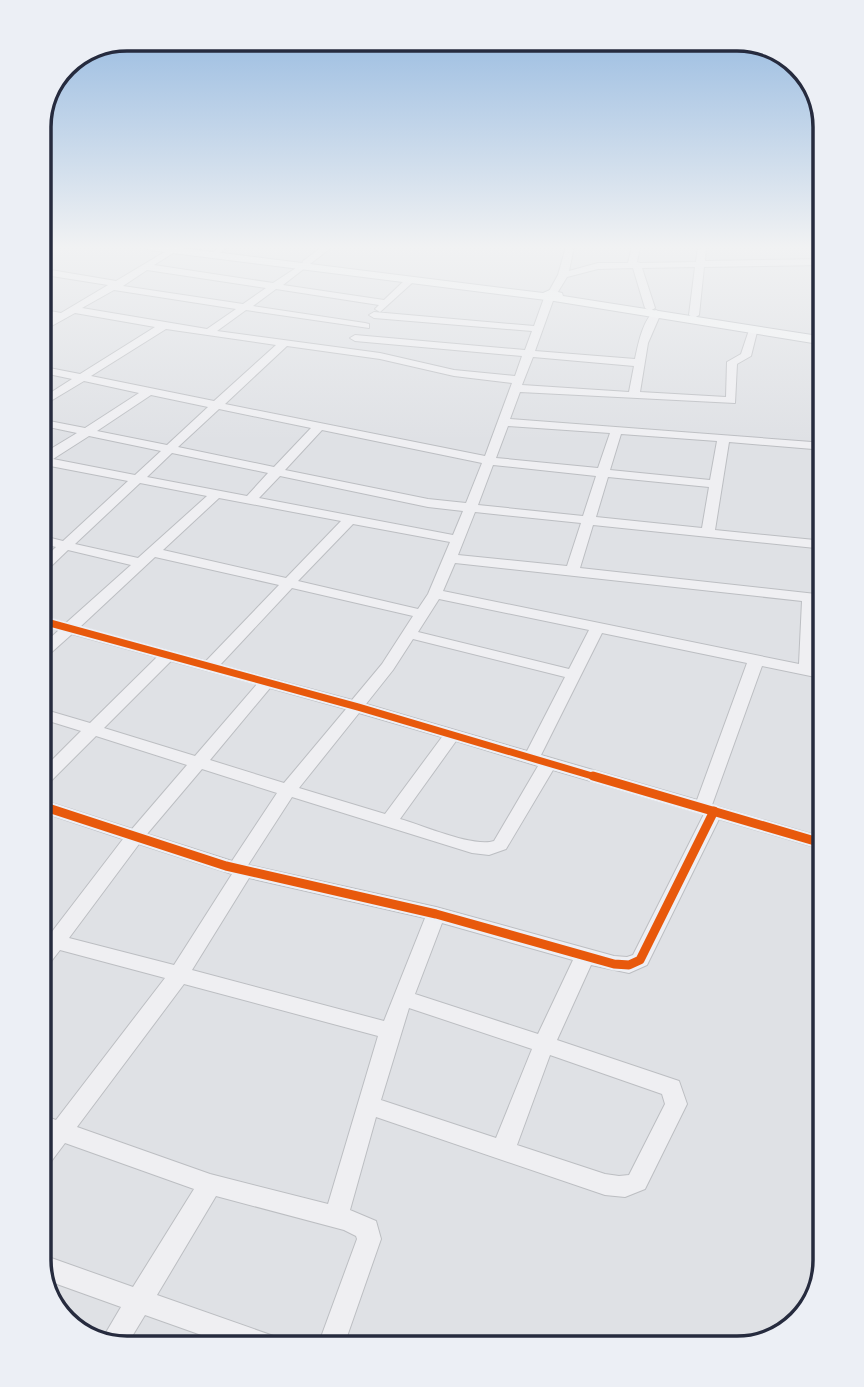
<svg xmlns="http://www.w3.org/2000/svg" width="864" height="1387" viewBox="0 0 864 1387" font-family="'Titillium Web',sans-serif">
  <rect width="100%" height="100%" fill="#dfe1e5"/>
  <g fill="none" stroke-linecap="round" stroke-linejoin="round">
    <g stroke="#bcbec2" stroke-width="2">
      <g id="minor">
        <path d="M 173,247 L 183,247 L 154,265 L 273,283 L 302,264 L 303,261 L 322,247 L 332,247 L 283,285 L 384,300 L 406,279 L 412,279 L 412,283 L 380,312 L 375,309 L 379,305 L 276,289 L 253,306 L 365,323 L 369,324 L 369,328 L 246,310 L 217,331 L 380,353 L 454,370 L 515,376 L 522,356 L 355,341 L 350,338 L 355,335 L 525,350 L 532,331 L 374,318 L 369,315 L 374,312 L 534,326 L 544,298 L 549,295 L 554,298 L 535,351 L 635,359 C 638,345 643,318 656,310 L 661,313 L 648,343 L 640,392 L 726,397 L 727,362 L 741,354 L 749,330 L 758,328 L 751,356 L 737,364 L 735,403 L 520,392 L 510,419 L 825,443 L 825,450 L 729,442 L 715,530 L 825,541 L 825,549 L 593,525 L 580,568 L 825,595 L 825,603 L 816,602 L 814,667 L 825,669 L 825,679 L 762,666 L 712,805 L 825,838 L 825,850 L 719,819 L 647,965 L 629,973 L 591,965 L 557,1040 L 679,1081 L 687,1104 L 645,1189 L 625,1197 L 605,1195 L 376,1117 L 350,1210 L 376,1221 L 381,1239 L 343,1348 L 317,1348 L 357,1239 L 356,1236 L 344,1230 L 216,1196 L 157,1295 L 282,1339 L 286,1348 L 238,1348 L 145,1315 L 125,1348 L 101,1341 L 121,1307 L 43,1279 L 39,1260 L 40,1254 L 133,1287 L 194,1189 L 65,1143 L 47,1167 L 39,1170 L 39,1143 L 44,1136 L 39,1134 L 39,1114 L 56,1120 L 165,978 L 60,950 L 46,968 L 39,970 L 39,949 L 42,945 L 39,944 L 39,930 L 51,933 L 123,839 L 39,811 L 39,799 L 132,829 L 187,765 L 96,736 L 45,787 L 39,789 L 39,773 L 81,731 L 39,718 L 39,708 L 90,723 L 157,657 L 72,634 L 44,659 L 39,660 L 39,648 L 59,630 L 39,624 L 39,616 L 66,623 L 131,565 L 68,550 L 44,573 L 39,574 L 39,563 L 56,547 L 39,543 L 39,535 L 63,541 L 128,481 L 45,465 L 39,467 L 39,456 L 77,433 L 39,425 L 39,419 L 85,428 L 139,393 L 84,381 L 39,408 L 39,400 L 72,379 L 39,372 L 39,366 L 80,374 L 155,327 L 75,313 L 39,333 L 39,326 L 53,317 L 39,315 L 39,309 L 61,313 L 108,285 L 39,274 L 39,268 L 116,281 ZM 147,270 L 266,288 L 243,304 L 123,286 ZM 114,290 L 236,309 L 207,329 L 82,308 ZM 166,329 L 276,345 L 214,401 L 91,376 ZM 287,346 L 380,359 L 454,376 L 512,383 L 485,456 L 225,404 ZM 533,357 L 634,366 L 629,392 L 522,385 ZM 151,395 L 208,407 L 167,445 L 97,431 ZM 219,409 L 311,428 L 274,467 L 178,447 ZM 508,426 L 610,433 L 598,468 L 496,458 ZM 322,430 L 482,463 L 466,503 L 428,499 L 285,470 ZM 621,434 L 717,441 L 710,480 L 610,470 ZM 89,436 L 161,451 L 135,475 L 53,459 ZM 172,453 L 268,473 L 247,496 L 147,477 ZM 493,465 L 596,476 L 583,516 L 478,505 ZM 280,476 L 428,507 L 463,511 L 453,535 L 259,498 ZM 608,477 L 709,487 L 702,528 L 596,517 ZM 140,483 L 207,496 L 138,558 L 75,544 ZM 219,498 L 341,521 L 286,578 L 163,550 ZM 475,512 L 581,523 L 567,566 L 458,555 ZM 353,524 L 450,542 L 428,594 L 418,609 L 298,581 ZM 155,557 L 279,585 L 206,661 L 80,627 ZM 455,563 L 802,601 L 799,664 L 443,591 ZM 292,588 L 413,616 L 382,664 L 352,700 L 220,665 ZM 439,599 L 589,630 L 569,669 L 418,632 ZM 602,633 L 747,663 L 697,800 L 541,755 ZM 413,639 L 565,677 L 527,751 L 366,704 L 393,670 ZM 171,661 L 257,684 L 195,756 L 104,728 ZM 270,688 L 346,709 L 284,783 L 210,760 ZM 359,713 L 442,737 L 385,814 L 299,788 ZM 456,741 L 538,766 L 494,841 C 474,848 422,825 400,819 ZM 202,769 L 277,793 L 232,861 L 147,834 ZM 553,770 L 704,814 L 633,955 L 627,957 L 614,956 L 436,907 L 248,865 L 292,797 L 472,853 L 489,855 L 506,849 ZM 139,844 L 232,874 L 174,965 L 69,938 ZM 249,878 L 425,918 L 384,1021 L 192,970 ZM 442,923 L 573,960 L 538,1034 L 415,994 ZM 184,984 L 378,1036 L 328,1204 L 210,1174 L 77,1127 ZM 409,1008 L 532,1049 L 496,1138 L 381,1100 ZM 550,1055 L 662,1094 L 665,1104 L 629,1175 L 619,1176 L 605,1174 L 517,1145 Z"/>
        <path d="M 218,247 L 227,247 L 218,255 L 214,252 Z"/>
        <path d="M 566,247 L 574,247 L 569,271 L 598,263 L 628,263 L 632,247 L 640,247 L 637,262 L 640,263 L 696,262 L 698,247 L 706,247 L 705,261 L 825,259 L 825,265 L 704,267 L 699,315 L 694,318 L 689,315 L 695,267 L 642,268 L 655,308 L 650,311 L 645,308 L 633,268 L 598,269 L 567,277 L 556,295 L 550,295 L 548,293 L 558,275 Z"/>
        <path d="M 816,247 L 825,247 L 825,255 Z"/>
      </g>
    </g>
    <g stroke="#bbbec3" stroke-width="2">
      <path id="major" d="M 144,247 L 174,247 L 543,293 L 550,290 L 562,293 L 563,296 L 825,337 L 825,345 L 554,301 L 149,250 Z"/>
    </g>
    <use href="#minor" fill="#efeff2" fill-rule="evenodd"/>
    <use href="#major" fill="#f3f5f6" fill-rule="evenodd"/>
    <g stroke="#eceff5" stroke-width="11">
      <path id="cycleway-far1" d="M 39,620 L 358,707 L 599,778"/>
    </g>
    <g stroke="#eceff5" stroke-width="13">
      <g id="cycleway">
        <path d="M 593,776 L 825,844"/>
        <path d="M 39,805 L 226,866 L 436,914 L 614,964 L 629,965 L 640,960 L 714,811"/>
      </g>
    </g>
    <use href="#cycleway-far1" stroke="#e8590c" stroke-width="7"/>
    <use href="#cycleway" stroke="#e8590c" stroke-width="9"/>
  </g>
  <linearGradient id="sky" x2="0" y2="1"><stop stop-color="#90b6df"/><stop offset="0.56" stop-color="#f1f2f3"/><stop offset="1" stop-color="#f1f2f3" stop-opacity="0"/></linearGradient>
  <rect width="864" height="441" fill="url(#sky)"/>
  <path d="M0 0H864V1387H0ZM127 51H737A76 76 0 0 1 813 127V1260A76 76 0 0 1 737 1336H127A76 76 0 0 1 51 1260V127A76 76 0 0 1 127 51Z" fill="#eceff5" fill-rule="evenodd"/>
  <path fill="none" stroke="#262b3e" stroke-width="3.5" d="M127 51H737A76 76 0 0 1 813 127V1260A76 76 0 0 1 737 1336H127A76 76 0 0 1 51 1260V127A76 76 0 0 1 127 51Z"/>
</svg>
